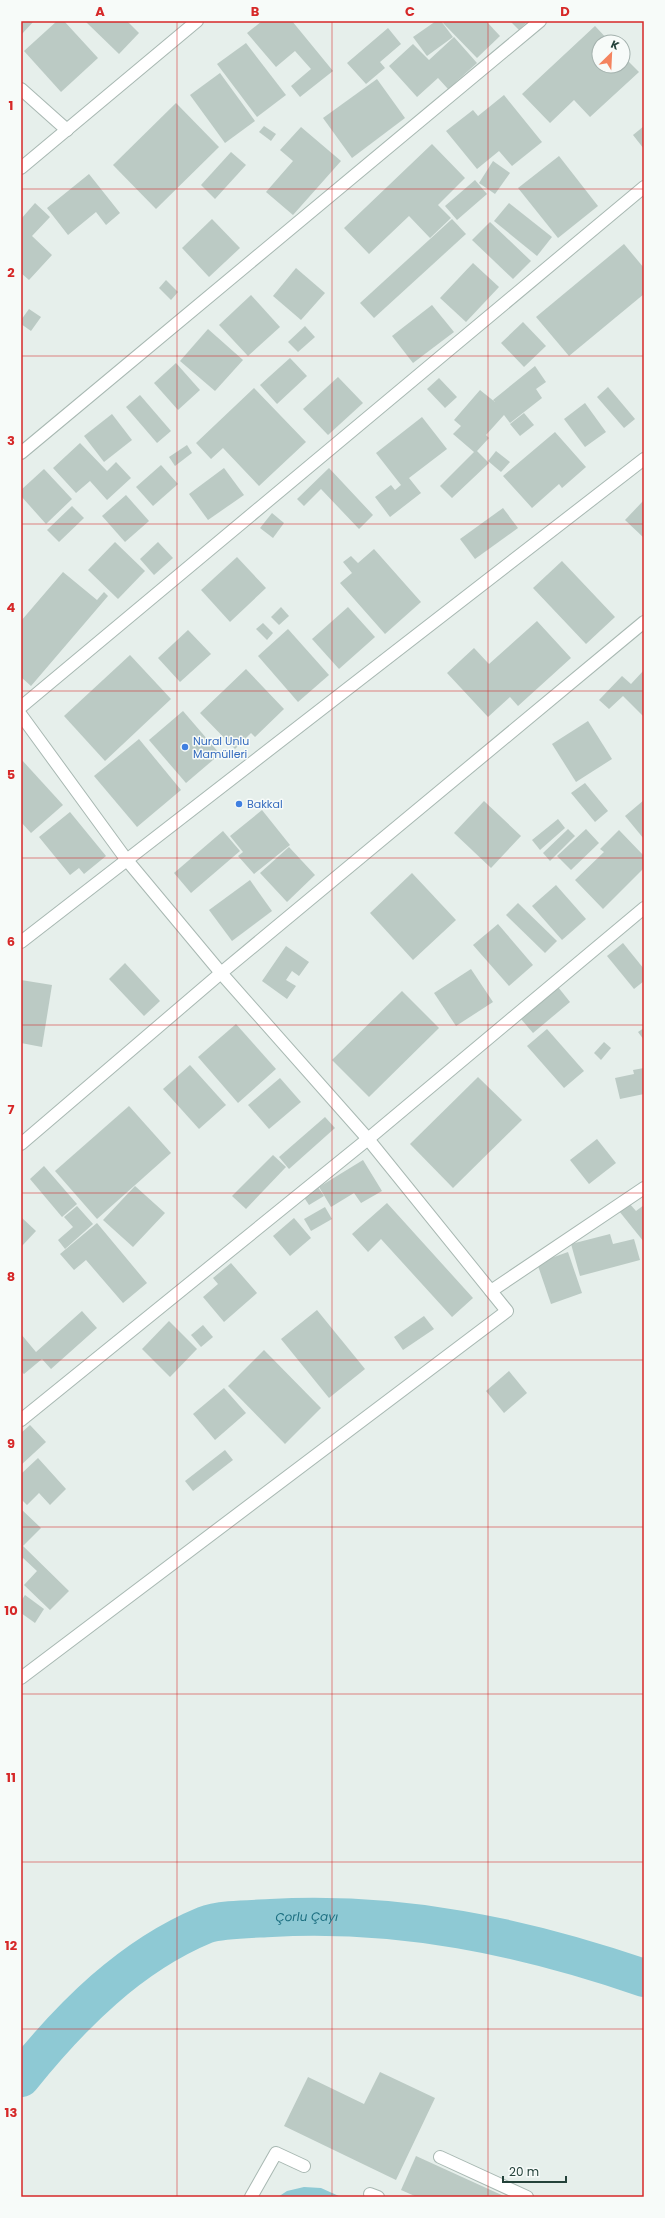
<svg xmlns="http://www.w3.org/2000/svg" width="665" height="2218" viewBox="0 0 665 2218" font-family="Poppins,sans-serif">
  <rect width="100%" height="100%" fill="#e6efeb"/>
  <path fill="#8ec9d4" d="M 304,2187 L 321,2188 L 341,2197 L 278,2197 L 287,2191 Z"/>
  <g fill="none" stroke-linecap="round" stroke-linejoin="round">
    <path stroke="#8ec9d4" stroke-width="38" id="s1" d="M 21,2078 C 71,2016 130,1956 205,1925 C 220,1919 254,1919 271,1918 C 401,1911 521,1936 644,1978"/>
  </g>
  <g fill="#bbcac4">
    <path d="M 21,21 L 34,21 L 21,35 Z"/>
    <path d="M 57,21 L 64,21 L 98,58 L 61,92 L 24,51 Z"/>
    <path d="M 85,21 L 127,21 L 139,33 L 119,54 Z"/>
    <path d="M 262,21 L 292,21 L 333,71 L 300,97 L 291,86 L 311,69 L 295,51 L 276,67 L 247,33 Z"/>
    <path d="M 436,21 L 441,21 L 453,37 L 427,56 L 413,37 Z"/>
    <path d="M 445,21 L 486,21 L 500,36 L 477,58 L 443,23 Z"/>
    <path d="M 510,21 L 528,21 L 519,30 Z"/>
    <path d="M 595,26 L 610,42 L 599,42 L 599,66 L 623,66 L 623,56 L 639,72 L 590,117 L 574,100 L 550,123 L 522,94 Z"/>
    <path d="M 388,28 L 401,44 L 380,62 L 385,68 L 366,84 L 347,63 Z"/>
    <path d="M 454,37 L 477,63 L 448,89 L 438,78 L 417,97 L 389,66 L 413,44 L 429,60 Z"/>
    <path d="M 246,43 L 286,95 L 257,117 L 217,64 Z"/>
    <path d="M 220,73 L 255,121 L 225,143 L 190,95 Z"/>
    <path d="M 377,79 L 405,118 L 352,158 L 323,118 Z"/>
    <path d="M 504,95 L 542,142 L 512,166 L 499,151 L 477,169 L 446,131 L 473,110 L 478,116 Z"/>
    <path d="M 176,103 L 219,147 L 156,209 L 113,165 Z"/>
    <path d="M 264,126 L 276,134 L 271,141 L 259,132 Z"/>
    <path d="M 644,126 L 644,149 L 633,135 Z"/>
    <path d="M 301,127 L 341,161 L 293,215 L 266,192 L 293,161 L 280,150 Z"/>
    <path d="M 432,144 L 465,178 L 438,205 L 451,218 L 430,238 L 409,216 L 369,254 L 344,228 Z"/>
    <path d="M 231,152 L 246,165 L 215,199 L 201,185 Z"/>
    <path d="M 559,156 L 598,206 L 558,238 L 518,188 Z"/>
    <path d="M 493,161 L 510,173 L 495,194 L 479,183 Z"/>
    <path d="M 89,174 L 120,213 L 106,225 L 96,212 L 68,235 L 47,208 Z"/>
    <path d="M 475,180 L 487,194 L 457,220 L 445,206 Z"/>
    <path d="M 35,203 L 50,217 L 32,236 L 52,255 L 29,280 L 21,273 L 21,219 Z"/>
    <path d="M 509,203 L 552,237 L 537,256 L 494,221 Z"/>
    <path d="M 212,219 L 240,248 L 209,277 L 182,248 Z"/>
    <path d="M 452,219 L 466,234 L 374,318 L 360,303 Z"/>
    <path d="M 490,222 L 531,261 L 513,279 L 472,240 Z"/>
    <path d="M 624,244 L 644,268 L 644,294 L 569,356 L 536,317 Z"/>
    <path d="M 473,263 L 499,287 L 466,322 L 440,298 Z"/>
    <path d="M 296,268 L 325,293 L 301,320 L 273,296 Z"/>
    <path d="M 166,280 L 178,292 L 171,300 L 159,288 Z"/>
    <path d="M 251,295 L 280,327 L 248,356 L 219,325 Z"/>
    <path d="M 432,305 L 454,332 L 413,363 L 392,336 Z"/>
    <path d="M 29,309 L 41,317 L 31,331 L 21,324 L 21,320 Z"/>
    <path d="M 523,322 L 546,346 L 524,367 L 501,343 Z"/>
    <path d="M 305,326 L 315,337 L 298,352 L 288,342 Z"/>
    <path d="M 208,329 L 243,360 L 215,391 L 180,361 Z"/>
    <path d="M 290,358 L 307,376 L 277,404 L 260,385 Z"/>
    <path d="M 176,363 L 200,390 L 178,410 L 154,383 Z"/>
    <path d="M 535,366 L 546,382 L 536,389 L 542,398 L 510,423 L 504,415 L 486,435 L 489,438 L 477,451 L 489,463 L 452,498 L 440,486 L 474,452 L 453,434 L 461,426 L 454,420 L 480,390 L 495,402 L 493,400 Z"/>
    <path d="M 338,377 L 363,403 L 328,435 L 303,409 Z"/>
    <path d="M 439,378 L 457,397 L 445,408 L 427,389 Z"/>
    <path d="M 608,387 L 635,419 L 624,428 L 597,397 Z"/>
    <path d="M 254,388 L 306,442 L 259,486 L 223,448 L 211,459 L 196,443 Z"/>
    <path d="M 140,395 L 171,431 L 157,443 L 126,407 Z"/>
    <path d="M 585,403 L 606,432 L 585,447 L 564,419 Z"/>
    <path d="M 524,413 L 534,425 L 520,436 L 510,424 Z"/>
    <path d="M 112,414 L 132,440 L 104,462 L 84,436 Z"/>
    <path d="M 422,417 L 447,449 L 409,478 L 421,493 L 390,517 L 375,497 L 391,485 L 395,490 L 401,485 L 376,453 Z"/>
    <path d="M 555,432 L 586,467 L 562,488 L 559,484 L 532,508 L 503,476 Z"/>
    <path d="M 80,443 L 107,471 L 116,462 L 131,478 L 107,500 L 90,481 L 76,493 L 53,468 Z"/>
    <path d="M 187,445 L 192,453 L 175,466 L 169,457 Z"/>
    <path d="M 496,451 L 510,462 L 501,472 L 488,461 Z"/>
    <path d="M 161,465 L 178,484 L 153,506 L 136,487 Z"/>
    <path d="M 224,468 L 244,495 L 208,520 L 189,494 Z"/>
    <path d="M 329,468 L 373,515 L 359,529 L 321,489 L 304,506 L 297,499 Z"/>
    <path d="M 44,469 L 72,499 L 46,524 L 21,496 L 21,490 Z"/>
    <path d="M 126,495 L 149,521 L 125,542 L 102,516 Z"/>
    <path d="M 644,500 L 644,538 L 625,520 Z"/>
    <path d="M 72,506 L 84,518 L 59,542 L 47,530 Z"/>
    <path d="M 503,508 L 518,528 L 475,559 L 460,539 Z"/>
    <path d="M 272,513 L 284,523 L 273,538 L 260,528 Z"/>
    <path d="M 115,542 L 145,571 L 118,599 L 88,570 Z"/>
    <path d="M 158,542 L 173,558 L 154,575 L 140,559 Z"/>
    <path d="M 374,549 L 421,602 L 385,634 L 340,583 L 352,573 L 343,562 L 351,556 L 358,563 Z"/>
    <path d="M 237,557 L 266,588 L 230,622 L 201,590 Z"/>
    <path d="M 562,561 L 615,617 L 586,644 L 533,588 Z"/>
    <path d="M 63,572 L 97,600 L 104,592 L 108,596 L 31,686 L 21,677 L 21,621 Z"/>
    <path d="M 281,607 L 289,616 L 279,625 L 271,617 Z"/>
    <path d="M 348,607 L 375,637 L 339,669 L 312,639 Z"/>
    <path d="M 537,621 L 571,658 L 518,706 L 510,697 L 488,717 L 447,673 L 474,648 L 489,664 Z"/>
    <path d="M 263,623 L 273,633 L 267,640 L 256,629 Z"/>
    <path d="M 288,629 L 329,675 L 298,702 L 258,656 Z"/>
    <path d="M 188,630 L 211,654 L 180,682 L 158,658 Z"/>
    <path d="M 130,655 L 171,699 L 105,761 L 64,716 Z"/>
    <path d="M 246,669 L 284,709 L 255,737 L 251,733 L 235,749 L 200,713 Z"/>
    <path d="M 644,670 L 644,717 L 623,696 L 609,709 L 599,700 L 622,676 L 631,684 Z"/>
    <path d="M 183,711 L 220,754 L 186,783 L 149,740 Z"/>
    <path d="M 588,721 L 612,759 L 576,782 L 552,744 Z"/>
    <path d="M 139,739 L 181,790 L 137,827 L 94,776 Z"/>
    <path d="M 21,759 L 63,805 L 31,833 L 21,822 Z"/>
    <path d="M 585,783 L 608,811 L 595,822 L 571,793 Z"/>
    <path d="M 644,800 L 644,839 L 625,816 Z"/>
    <path d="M 484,801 L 521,836 L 491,868 L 454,833 Z"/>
    <path d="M 262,810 L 290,845 L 254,874 L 238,856 L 243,852 L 230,836 Z"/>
    <path d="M 70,812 L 106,856 L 84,874 L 79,868 L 70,875 L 39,837 Z"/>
    <path d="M 558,819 L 565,828 L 540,850 L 532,840 Z"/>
    <path d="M 568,829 L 575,836 L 550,861 L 543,853 Z"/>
    <path d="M 586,829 L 599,843 L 571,870 L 557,856 Z"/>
    <path d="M 619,830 L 644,856 L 644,868 L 603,909 L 575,880 L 604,852 L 600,849 Z"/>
    <path d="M 223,831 L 240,851 L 191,893 L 174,873 Z"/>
    <path d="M 289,847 L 315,875 L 287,902 L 260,873 Z"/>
    <path d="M 412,873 L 456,920 L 413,960 L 370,913 Z"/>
    <path d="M 250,880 L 272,911 L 232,941 L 209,910 Z"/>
    <path d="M 556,885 L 586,919 L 562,940 L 532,906 Z"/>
    <path d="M 518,903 L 557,941 L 545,953 L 506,915 Z"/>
    <path d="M 498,924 L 533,965 L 509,986 L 473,945 Z"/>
    <path d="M 623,943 L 644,969 L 644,981 L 634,989 L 607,956 Z"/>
    <path d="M 286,946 L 309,962 L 299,976 L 292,971 L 286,980 L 296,986 L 287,999 L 262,981 Z"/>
    <path d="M 125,963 L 160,1001 L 144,1016 L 109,979 Z"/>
    <path d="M 471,969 L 493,1002 L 456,1026 L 434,993 Z"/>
    <path d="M 21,980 L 52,985 L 42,1047 L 21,1043 Z"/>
    <path d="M 558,987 L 570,1002 L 533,1033 L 521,1019 Z"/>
    <path d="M 402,991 L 439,1028 L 369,1097 L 332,1060 Z"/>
    <path d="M 236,1024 L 276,1069 L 238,1103 L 198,1057 Z"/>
    <path d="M 644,1028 L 644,1040 L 638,1032 Z"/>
    <path d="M 547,1029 L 584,1071 L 564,1088 L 527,1046 Z"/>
    <path d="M 604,1042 L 611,1048 L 601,1060 L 594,1053 Z"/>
    <path d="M 190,1065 L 226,1105 L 199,1129 L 163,1089 Z"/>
    <path d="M 644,1068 L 644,1094 L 620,1099 L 615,1078 L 634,1074 L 633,1070 Z"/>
    <path d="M 478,1077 L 522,1120 L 453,1188 L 410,1144 Z"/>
    <path d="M 280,1078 L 301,1102 L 269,1129 L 248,1105 Z"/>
    <path d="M 129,1106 L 171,1153 L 97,1219 L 55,1171 Z"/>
    <path d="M 325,1117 L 335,1128 L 289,1169 L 279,1157 Z"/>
    <path d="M 597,1139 L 616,1163 L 589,1184 L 570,1160 Z"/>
    <path d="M 273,1155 L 286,1167 L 246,1209 L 232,1196 Z"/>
    <path d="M 363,1160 L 382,1191 L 361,1203 L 354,1193 L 331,1207 L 319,1187 Z"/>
    <path d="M 44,1166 L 77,1204 L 62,1217 L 30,1179 Z"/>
    <path d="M 135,1186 L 165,1213 L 133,1247 L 103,1220 Z"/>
    <path d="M 318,1187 L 324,1196 L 309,1205 L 303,1196 Z"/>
    <path d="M 387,1203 L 473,1298 L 452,1317 L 381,1239 L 368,1252 L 352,1234 Z"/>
    <path d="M 629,1203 L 636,1211 L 644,1205 L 644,1242 L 619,1211 Z"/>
    <path d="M 77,1206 L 93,1224 L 65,1249 L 58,1240 L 73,1227 L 64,1217 Z"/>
    <path d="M 325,1207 L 332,1219 L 311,1231 L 304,1219 Z"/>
    <path d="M 21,1217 L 36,1231 L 21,1247 Z"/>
    <path d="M 294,1218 L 311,1238 L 290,1256 L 273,1236 Z"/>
    <path d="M 97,1223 L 147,1283 L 123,1303 L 86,1260 L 74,1270 L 60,1254 Z"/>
    <path d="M 610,1234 L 613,1244 L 634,1239 L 640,1260 L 580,1276 L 571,1244 Z"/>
    <path d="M 568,1252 L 582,1293 L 551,1304 L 537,1263 Z"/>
    <path d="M 231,1263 L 257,1293 L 224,1322 L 203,1297 L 218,1284 L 213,1278 Z"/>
    <path d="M 317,1310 L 365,1369 L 329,1398 L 281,1339 Z"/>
    <path d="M 82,1311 L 97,1328 L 51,1369 L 42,1359 L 24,1374 L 21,1371 L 21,1334 L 36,1352 Z"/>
    <path d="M 424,1316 L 434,1329 L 403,1350 L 394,1337 Z"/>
    <path d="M 169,1321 L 197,1349 L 170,1377 L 142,1349 Z"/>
    <path d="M 203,1325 L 213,1337 L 201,1347 L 191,1335 Z"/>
    <path d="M 264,1350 L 321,1408 L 285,1444 L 228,1386 Z"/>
    <path d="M 509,1371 L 527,1393 L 504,1413 L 486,1391 Z"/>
    <path d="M 224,1388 L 246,1413 L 215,1440 L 193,1414 Z"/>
    <path d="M 30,1425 L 46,1442 L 21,1465 L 21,1433 Z"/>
    <path d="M 225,1450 L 233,1460 L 193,1491 L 185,1481 Z"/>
    <path d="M 38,1458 L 66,1489 L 50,1505 L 39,1493 L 27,1505 L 21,1499 L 21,1474 Z"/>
    <path d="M 21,1509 L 41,1528 L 23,1546 L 69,1591 L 50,1610 L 24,1585 L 37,1571 L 23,1558 L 21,1560 Z"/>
    <path d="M 25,1595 L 44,1609 L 35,1623 L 21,1613 L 21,1601 Z"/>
    <path d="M 380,2072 L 435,2098 L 396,2180 L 284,2126 L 308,2077 L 364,2104 Z"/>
    <path d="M 416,2156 L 506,2197 L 417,2197 L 401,2190 Z"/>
  </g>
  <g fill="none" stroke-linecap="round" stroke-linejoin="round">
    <g stroke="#a8b8b2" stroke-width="14">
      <g id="minor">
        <path d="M 21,89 L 67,130"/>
        <path d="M 21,168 L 197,21"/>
        <path d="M 21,453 L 540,21"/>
        <path d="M 21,707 L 644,187"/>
        <path d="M 21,715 L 126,859 L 221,973 L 368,1139 L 507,1311 L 21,1678"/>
        <path d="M 21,942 L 644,459"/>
        <path d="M 21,1144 L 221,973 L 644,622"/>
        <path d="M 491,1291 L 644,1188"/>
        <path d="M 21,1420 L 368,1139 L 644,908"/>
        <path d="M 440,2157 L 527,2197"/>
        <path d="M 370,2194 L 378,2197"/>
        <path d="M 251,2197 L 276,2153 L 304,2166"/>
      </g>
    </g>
    <use href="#minor" stroke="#fff" stroke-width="12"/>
  </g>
  <path fill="none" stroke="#d62828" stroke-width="1" stroke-opacity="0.55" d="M 177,21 L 177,2197M 332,21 L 332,2197M 488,21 L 488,2197M 21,189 L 644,189M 21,356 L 644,356M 21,524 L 644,524M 21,691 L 644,691M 21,858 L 644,858M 21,1025 L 644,1025M 21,1193 L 644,1193M 21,1360 L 644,1360M 21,1527 L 644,1527M 21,1694 L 644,1694M 21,1862 L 644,1862M 21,2029 L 644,2029"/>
  <g fill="#3f7fe0" stroke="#f7fbf9" stroke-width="1.5">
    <circle cx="185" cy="747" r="4"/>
    <circle cx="239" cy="804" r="4"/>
  </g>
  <g text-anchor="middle" stroke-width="3" stroke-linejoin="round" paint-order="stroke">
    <g font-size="11" fill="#366cbe" stroke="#f7fbf9" text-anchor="start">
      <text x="193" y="745">Nural Unlu<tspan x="193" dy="13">Mamülleri</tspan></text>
      <text x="247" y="808">Bakkal</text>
    </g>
    <g font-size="12" font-style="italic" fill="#1c6f80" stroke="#f7fbf9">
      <text dy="4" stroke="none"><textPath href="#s1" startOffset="344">Çorlu Çayı</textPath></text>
    </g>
  </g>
  <rect width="665" height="2218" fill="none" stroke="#f7fbf9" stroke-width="44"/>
  <g transform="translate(611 54) rotate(24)"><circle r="19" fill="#f7fbf9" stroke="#a3b1ad"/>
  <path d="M0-3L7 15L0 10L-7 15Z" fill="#f4845f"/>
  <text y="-6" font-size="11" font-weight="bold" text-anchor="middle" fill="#24423a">K</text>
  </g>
  <path d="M503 2176v6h63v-6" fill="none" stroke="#24423a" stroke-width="2"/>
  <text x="509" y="2176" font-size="12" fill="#24423a" stroke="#f7fbf9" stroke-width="3" paint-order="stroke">20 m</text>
  <rect x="22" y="22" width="621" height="2174" fill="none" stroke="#d62828" stroke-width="1.5"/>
  <g font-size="13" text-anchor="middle" font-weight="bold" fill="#d62828">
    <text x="100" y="16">A</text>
    <text x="255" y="16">B</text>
    <text x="410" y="16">C</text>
    <text x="565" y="16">D</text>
    <text x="11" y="110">1</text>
    <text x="11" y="277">2</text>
    <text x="11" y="445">3</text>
    <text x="11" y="612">4</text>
    <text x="11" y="779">5</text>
    <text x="11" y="946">6</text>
    <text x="11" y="1114">7</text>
    <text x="11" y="1281">8</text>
    <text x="11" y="1448">9</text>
    <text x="11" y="1615">10</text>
    <text x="11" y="1782">11</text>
    <text x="11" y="1950">12</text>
    <text x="11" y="2117">13</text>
  </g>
</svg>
